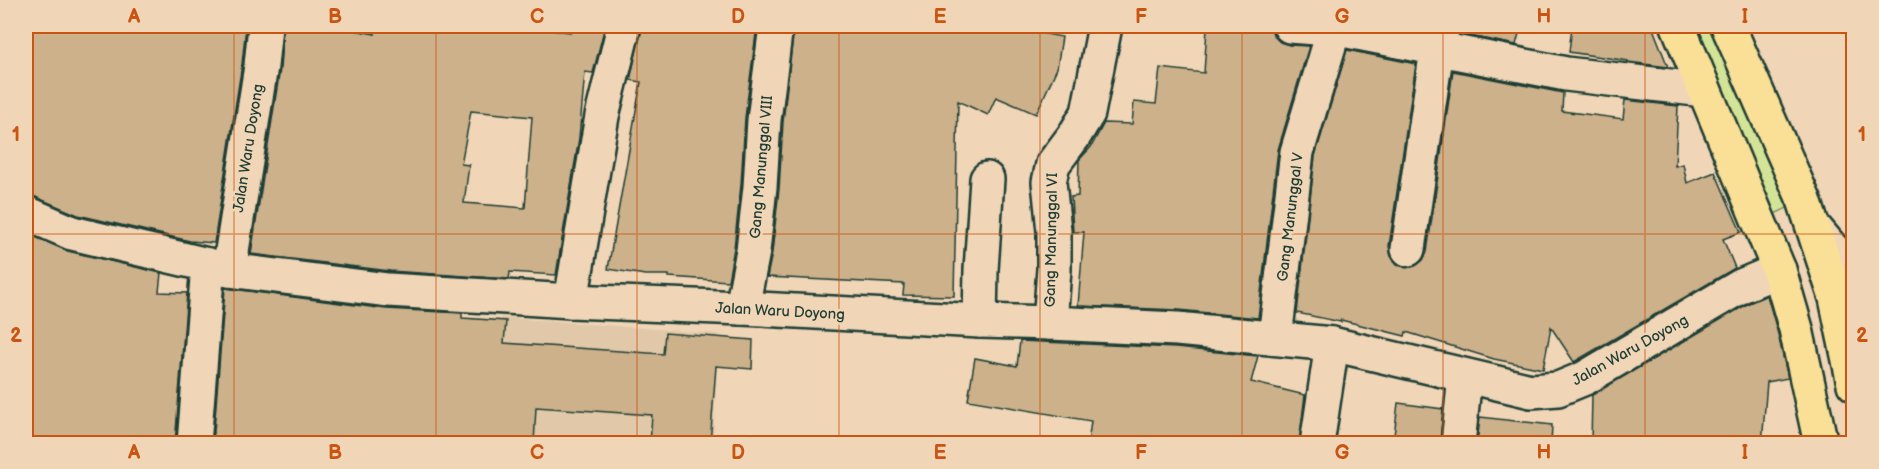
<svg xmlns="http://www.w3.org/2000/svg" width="1879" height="469" viewBox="0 0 1879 469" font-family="'Balsamiq Sans',sans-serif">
  <rect width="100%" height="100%" fill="#f0d6b7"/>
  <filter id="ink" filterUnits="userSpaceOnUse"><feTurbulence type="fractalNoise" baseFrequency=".0167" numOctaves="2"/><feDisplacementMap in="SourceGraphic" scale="12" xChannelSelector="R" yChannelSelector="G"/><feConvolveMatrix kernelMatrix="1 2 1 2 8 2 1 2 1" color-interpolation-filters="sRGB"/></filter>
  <g filter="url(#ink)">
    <path fill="#e1c8a8" d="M 501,317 L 719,334 L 713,443 L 492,444 Z"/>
    <path fill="#d4e497" stroke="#7a9066" stroke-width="1.5" d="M 1678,26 L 1728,26 L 1804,200 L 1760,221 Z"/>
    <g fill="#ccb18b" stroke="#1f3d34" stroke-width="1.5" fill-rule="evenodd">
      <path d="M 26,26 L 246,26 L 242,64 L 214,243 L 190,241 L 78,215 L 33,196 L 26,195 Z"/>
      <path d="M 283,26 L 334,26 L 375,34 L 376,26 L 509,26 L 571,32 L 572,26 L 605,26 L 593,73 L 585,72 L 579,138 L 556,275 L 510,272 L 509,279 L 390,271 L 251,254 L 280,69 ZM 471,111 L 532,117 L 525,208 L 464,203 L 469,165 L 461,164 Z"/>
      <path d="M 642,26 L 757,26 L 745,118 L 741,185 L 734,248 L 728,281 L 669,277 L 669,275 L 645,275 L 608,269 L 641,82 L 630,80 Z"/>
      <path d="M 794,26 L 1019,26 L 1019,29 L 1062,37 L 1057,68 L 1036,114 L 996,97 L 988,115 L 958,101 L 954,296 L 903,295 L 904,284 L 767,277 L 772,253 L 779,189 L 783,122 Z"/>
      <path d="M 1216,26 L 1271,26 L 1273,35 L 1280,42 L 1289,45 L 1309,46 L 1278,150 L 1258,318 L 1179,310 L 1078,306 L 1084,232 L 1073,232 L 1071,197 L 1078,196 L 1079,160 L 1091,147 L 1104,123 L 1132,124 L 1134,102 L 1156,104 L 1160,68 L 1204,73 L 1207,28 L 1215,29 Z"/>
      <path d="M 1461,26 L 1521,26 L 1516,45 L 1460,34 Z"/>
      <path d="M 1572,26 L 1652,26 L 1668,67 L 1628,62 L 1628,61 L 1569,52 Z"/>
      <path d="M 1347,50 L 1416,64 L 1389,246 L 1391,256 L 1397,264 L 1406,268 L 1415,266 L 1423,260 L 1427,252 L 1453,71 L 1563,93 L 1562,111 L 1623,119 L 1625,100 L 1678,106 L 1675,166 L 1683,164 L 1687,183 L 1715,172 L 1741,232 L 1723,239 L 1735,268 L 1574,362 L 1551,327 L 1543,369 L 1494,359 L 1406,332 L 1405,336 L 1341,320 L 1341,322 L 1297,313 L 1315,156 Z"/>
      <path d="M 26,233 L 68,251 L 161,273 L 159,292 L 187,293 L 175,444 L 26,444 Z"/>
      <path d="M 225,288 L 386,309 L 462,313 L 462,318 L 506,321 L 504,343 L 663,354 L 665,333 L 753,340 L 752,369 L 716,366 L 710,444 L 650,444 L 652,415 L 536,407 L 534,444 L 213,444 Z"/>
      <path d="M 1767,295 L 1778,334 L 1788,378 L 1767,382 L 1762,444 L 1591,444 L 1592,395 L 1749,303 Z"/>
      <path d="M 1020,341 L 1176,348 L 1258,356 L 1251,382 L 1305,395 L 1299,444 L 1088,444 L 1091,421 L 968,400 L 975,358 L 1017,366 Z"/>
      <path d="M 1398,403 L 1443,409 L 1440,444 L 1393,444 Z"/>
      <path d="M 1480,417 L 1552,425 L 1551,444 L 1477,444 Z"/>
    </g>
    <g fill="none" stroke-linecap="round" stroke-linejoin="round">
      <g stroke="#1f3d34" stroke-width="38">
        <g id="minor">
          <path d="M 1290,26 L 1343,30 L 1566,74 L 1704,90"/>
          <path d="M 26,213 L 72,233 L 229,270 L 388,290 L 571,301 L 742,308 L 980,321 L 1050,323 L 1177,329 L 1332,344 L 1531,391 L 1558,389 L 1585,378 L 1741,286 L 1779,270"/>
          <path d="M 1813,226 L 1854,275"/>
          <path d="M 1408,249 L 1437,49 L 1443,26"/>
          <path d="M 229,270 L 261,66 L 265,26"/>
          <path d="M 571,301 L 602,116 L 624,26"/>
          <path d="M 742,308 L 753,251 L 760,187 L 764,120 L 776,26"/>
          <path d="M 980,321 L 981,270 L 987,179"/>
          <path d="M 1050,323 L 1054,269 L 1054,231 L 1049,182 L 1053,164 L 1074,136 L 1088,113 L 1105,26"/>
          <path d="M 1275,338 L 1297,152 L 1335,26"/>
          <path d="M 194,444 L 208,265"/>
          <path d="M 1317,444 L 1332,344"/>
          <path d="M 1458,444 L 1465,376"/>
        </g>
      </g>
      <g stroke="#1f3d34" stroke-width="38">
        <g id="major">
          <path d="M 1678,26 L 1779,270 L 1796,329 L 1821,444"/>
          <path d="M 1728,26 L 1804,200 L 1836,298 L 1854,384"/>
        </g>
      </g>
      <use href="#minor" stroke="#f0d6b7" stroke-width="33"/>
      <use href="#major" stroke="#fadf96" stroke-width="33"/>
    </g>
  </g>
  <path fill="none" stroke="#ca5512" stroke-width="1.5" stroke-opacity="0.55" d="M 234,26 L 234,444M 436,26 L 436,444M 637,26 L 637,444M 839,26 L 839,444M 1040,26 L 1040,444M 1242,26 L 1242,444M 1443,26 L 1443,444M 1645,26 L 1645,444M 26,234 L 1854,234"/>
  <g text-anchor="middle" stroke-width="5" stroke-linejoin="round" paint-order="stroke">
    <g font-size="15" fill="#1f3d34" stroke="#f0d6b7">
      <text transform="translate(248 148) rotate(-81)" y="5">Jalan Waru Doyong</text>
      <text transform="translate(761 167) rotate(-85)" y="5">Gang Manunggal VIII</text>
      <text transform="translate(1290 217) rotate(-83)" y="5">Gang Manunggal V</text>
      <text transform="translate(1051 240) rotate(-89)" y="5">Gang Manunggal VI</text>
      <text transform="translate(780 311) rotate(3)" y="5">Jalan Waru Doyong</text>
      <text transform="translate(1630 350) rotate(-29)" y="5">Jalan Waru Doyong</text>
    </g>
  </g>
  <rect width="1879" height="469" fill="none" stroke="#f0d6b7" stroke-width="66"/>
  <rect x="33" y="33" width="1813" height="403" fill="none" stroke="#ca5512" stroke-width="2"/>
  <g font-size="20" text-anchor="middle" font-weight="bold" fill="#ca5512">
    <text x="134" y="23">A</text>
    <text x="335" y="23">B</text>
    <text x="537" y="23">C</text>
    <text x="738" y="23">D</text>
    <text x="940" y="23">E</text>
    <text x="1141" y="23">F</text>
    <text x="1342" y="23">G</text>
    <text x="1544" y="23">H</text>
    <text x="1745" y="23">I</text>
    <text x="16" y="141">1</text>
    <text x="1862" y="141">1</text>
    <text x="16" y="342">2</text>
    <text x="1862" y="342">2</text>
    <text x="134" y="459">A</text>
    <text x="335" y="459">B</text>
    <text x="537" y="459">C</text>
    <text x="738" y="459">D</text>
    <text x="940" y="459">E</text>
    <text x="1141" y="459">F</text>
    <text x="1342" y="459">G</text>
    <text x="1544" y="459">H</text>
    <text x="1745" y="459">I</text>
  </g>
</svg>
